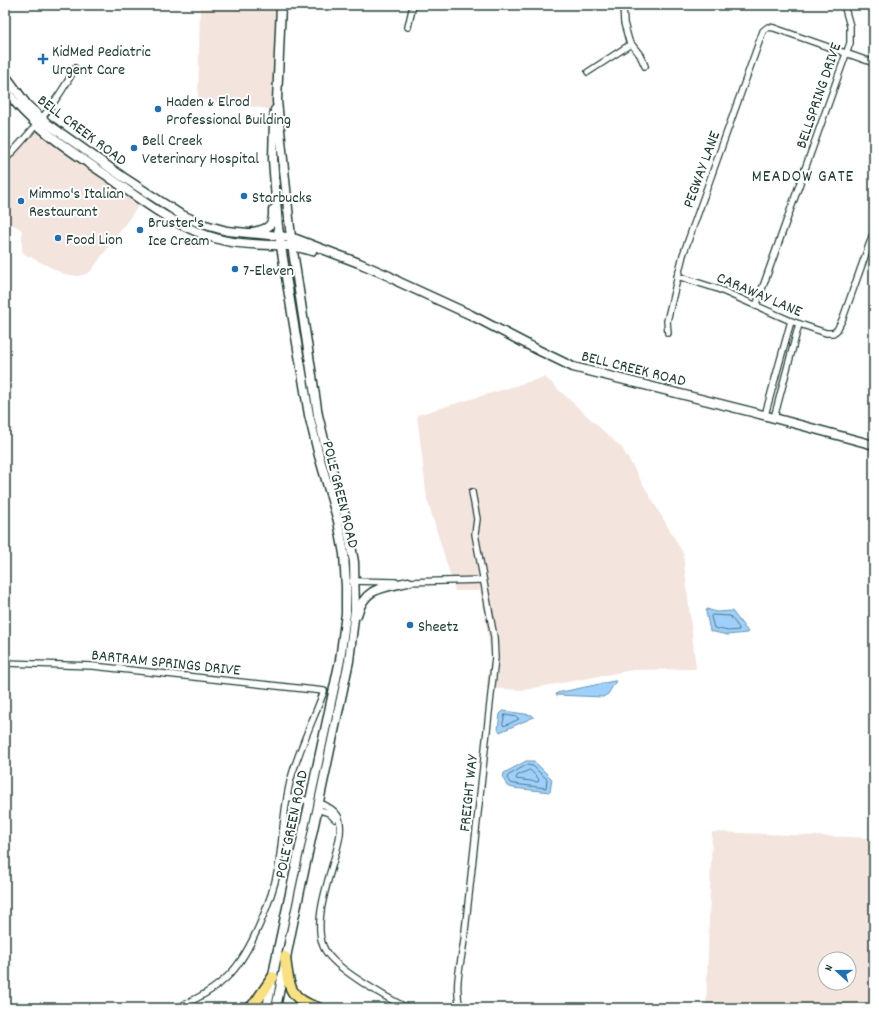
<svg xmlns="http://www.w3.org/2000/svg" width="879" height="1013" viewBox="0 0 879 1013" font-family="Dekko,sans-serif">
  <rect width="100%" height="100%" fill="#fff"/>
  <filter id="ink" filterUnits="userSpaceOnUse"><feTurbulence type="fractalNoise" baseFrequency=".025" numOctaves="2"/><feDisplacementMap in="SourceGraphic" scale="8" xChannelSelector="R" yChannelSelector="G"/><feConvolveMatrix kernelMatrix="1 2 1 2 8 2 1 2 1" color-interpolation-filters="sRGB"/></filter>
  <g filter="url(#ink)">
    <g fill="#f4e4de" fill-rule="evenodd">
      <path d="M 200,5 L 278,5 L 276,110 L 198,99 Z"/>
      <path d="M 37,125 L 142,201 L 91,271 L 86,274 L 78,276 L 64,274 L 24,254 L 22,250 L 22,232 L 21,229 L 5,221 L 5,160 Z"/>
      <path d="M 545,377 L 622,448 L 683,553 L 696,669 L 633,670 L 523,690 L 486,688 L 491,654 L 480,591 L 455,591 L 427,499 L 417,415 Z"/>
      <path d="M 712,832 L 874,838 L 874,1008 L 706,1008 ZM 825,959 L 849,959 L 849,983 L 825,983 Z"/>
    </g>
    <g fill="#9ed0fb" stroke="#6b95ab">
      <path d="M 707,609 L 716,612 L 732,611 L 748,632 L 747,633 L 727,635 L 710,631 L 706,612 Z"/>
      <path d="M 614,681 L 616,681 L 608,694 L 603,697 L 556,695 L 557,693 Z"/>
      <path d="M 503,711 L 532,715 L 534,717 L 500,732 L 498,729 L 500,714 Z"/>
      <path d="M 526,761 L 534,761 L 552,779 L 550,792 L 513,788 L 507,786 L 503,778 L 504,773 Z"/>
    </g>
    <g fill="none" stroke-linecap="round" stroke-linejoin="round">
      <g stroke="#527884" stroke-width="1">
        <path d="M 712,615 L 730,616 L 739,628 L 739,630 L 728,631 L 714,628 L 711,617 Z"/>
        <path d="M 505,715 L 517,717 L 519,719 L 504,726 L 503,724 Z"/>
        <path d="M 527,765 L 533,766 L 539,772 L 547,779 L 546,788 L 514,784 L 510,783 L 507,778 L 508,776 Z"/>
        <path d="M 530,770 L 539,779 L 538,782 L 516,779 L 517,776 Z"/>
      </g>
      <g stroke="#1f3d34" stroke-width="8">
        <g id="street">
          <path d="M 623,5 L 624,23 L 629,41 L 640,55 L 645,66"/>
          <path d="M 408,27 L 413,5"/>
          <path d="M 588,72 L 631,44"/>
          <path d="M 5,160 C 31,132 57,103 75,68"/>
          <path d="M 677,276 L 718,289 L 791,321 L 826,333 L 833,333 L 837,330 L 843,318 L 874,231"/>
          <path d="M 756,306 L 850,43 L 850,26 L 844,5"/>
          <path d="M 668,333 L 667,321 L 683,255 L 763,31 L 768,27 L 774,28 L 874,63"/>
          <path d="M 765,415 L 791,321"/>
          <path d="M 774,418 L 799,324"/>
          <path d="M 352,581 L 395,582"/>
          <path d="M 406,582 L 483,580"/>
          <path d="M 5,663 L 93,666 L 324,691 C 313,721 298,751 290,782 C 283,811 283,840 278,869 C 272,899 251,952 230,974 C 215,990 196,999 177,1008"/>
          <path d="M 287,797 L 310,801"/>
          <path d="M 318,802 C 325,805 334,809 338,816 C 343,827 339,841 336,852 C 329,879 311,925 325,950 C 335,969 387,998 407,1008"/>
          <path d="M 317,809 L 329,813 L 335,819"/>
          <path d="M 460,1008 C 454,983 461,965 464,940 L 495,658 L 494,637 L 475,534 L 477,519 L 472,492"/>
        </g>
      </g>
      <g stroke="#1f3d34" stroke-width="11">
        <g id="secondary">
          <path d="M 5,75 L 27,105 L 48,124 L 123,177 L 180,214 L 202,224 L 227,231 L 280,236 L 296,239 L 359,263 L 389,276 L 399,282 L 471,315 L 540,351 L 573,367 L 752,412 L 874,445"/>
          <path d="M 5,89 C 31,126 69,150 106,175 C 143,201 177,229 222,240 C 252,248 283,241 312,251"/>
          <path d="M 253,232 C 268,229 274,226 273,210"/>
          <path d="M 357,615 C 365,587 382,588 408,582"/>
          <path d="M 267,1008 L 277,954 L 340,660 L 346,613 L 346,587 L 344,554 L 338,521 L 319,456 L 309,415 L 284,265 L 278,227 L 273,159 L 274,120 L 275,110"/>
          <path d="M 276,1008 L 292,928 L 349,661 L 355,610 L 354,562 L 346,519 L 326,448 L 318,415 L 291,238 L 277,101 L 281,5"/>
        </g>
      </g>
      <g stroke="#1f3d34" stroke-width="13">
        <g id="highway">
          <path d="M 285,957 C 288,985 289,999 318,1008"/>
          <path d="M 250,1008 L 256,1002 L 273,977"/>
        </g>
      </g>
      <use href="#street" stroke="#fff" stroke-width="5.5"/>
      <use href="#secondary" stroke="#fff" stroke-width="8"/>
      <use href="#highway" stroke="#f9e181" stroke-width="10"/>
    </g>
  </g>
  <g fill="#1f6fb2" stroke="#fff" stroke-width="1.5">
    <path d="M41 53h4v4h4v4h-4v4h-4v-4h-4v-4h4z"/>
    <circle cx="158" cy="109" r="4"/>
    <circle cx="134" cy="148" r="4"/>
    <circle cx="244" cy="196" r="4"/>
    <circle cx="21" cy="201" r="4"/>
    <circle cx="140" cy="230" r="4"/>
    <circle cx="58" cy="238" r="4"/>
    <circle cx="235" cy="269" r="4"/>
    <circle cx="410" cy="625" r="4"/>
  </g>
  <g text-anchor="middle" stroke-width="4" stroke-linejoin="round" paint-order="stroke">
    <g font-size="16" fill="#1f3d34" stroke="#fff" text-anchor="start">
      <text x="52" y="56">KidMed Pediatric<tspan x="52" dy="18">Urgent Care</tspan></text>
      <text x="166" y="106">Haden &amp; Elrod<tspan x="166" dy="18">Professional Building</tspan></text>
      <text x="142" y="145">Bell Creek<tspan x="142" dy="18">Veterinary Hospital</tspan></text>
      <text x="29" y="198">Mimmo's Italian<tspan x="29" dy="18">Restaurant</tspan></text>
      <text x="252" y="202">Starbucks</text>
      <text x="148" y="227">Bruster's<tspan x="148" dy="18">Ice Cream</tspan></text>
      <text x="66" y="244">Food Lion</text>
      <text x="243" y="275">7-Eleven</text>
      <text x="418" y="631">Sheetz</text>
    </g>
    <g font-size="16" fill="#1f3d34" stroke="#fff">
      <text transform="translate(817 95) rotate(-71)" y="6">BELLSPRING DRIVE</text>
      <text transform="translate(83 129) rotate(37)" y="6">BELL CREEK ROAD</text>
      <text transform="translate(700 169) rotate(-70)" y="6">PEGWAY LANE</text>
      <text transform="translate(760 293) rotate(23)" y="6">CARAWAY LANE</text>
      <text transform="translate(634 367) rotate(14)" y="6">BELL CREEK ROAD</text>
      <text transform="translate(342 494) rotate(76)" y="6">POLE GREEN ROAD</text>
      <text transform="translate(166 661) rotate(6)" y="6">BARTRAM SPRINGS DRIVE</text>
      <text transform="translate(467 793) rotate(-84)" y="6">FREIGHT WAY</text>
      <text transform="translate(290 824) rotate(-78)" y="6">POLE GREEN ROAD</text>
    </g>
    <g font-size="17" letter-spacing="1" fill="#1f3d34" stroke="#fff">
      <text x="803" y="181">MEADOW GATE</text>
    </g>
  </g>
  <rect width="879" height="1013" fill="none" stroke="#fff" stroke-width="20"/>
  <rect x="10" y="10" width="859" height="993" fill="none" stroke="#1f3d34" stroke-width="1.5" filter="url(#ink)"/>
  <g transform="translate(837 971) rotate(291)"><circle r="19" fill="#ffffff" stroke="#a5b1ae"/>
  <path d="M0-3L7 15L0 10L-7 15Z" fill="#1f6fb2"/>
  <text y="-6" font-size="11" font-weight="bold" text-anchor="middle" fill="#1f3d34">N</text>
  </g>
</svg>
